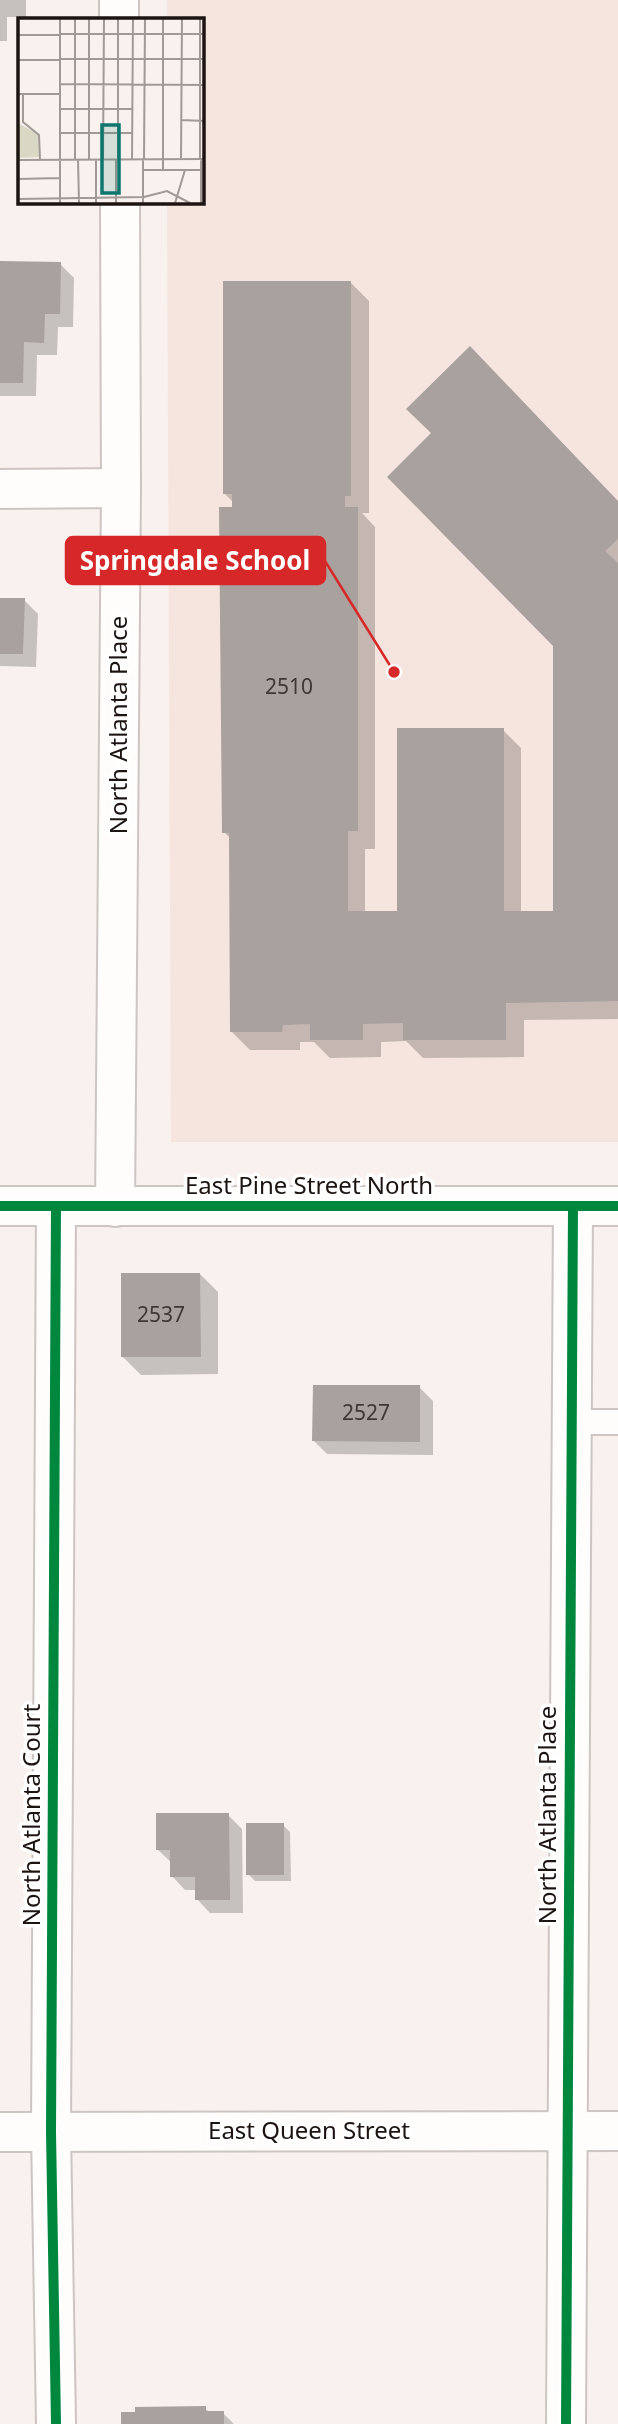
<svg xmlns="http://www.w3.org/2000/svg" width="618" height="2424" viewBox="0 0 618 2424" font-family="'Noto Sans',sans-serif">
  <rect width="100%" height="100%" fill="#f8f1ee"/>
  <path fill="#f6e5df" d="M 167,0 L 618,0 L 618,1142 L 171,1142 L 167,201 L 201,201 L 201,19 L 167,19 Z"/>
  <g fill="#0003">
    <path d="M 0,0 L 26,0 L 26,17 L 7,17 L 7,41 L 0,41 Z"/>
    <path d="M 0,263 L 60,264 L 74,278 L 73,327 L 58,327 L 57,355 L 37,355 L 36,396 L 0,396 Z"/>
    <path d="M 351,283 L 369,301 L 369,513 L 362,513 L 375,527 L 375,849 L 365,849 L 365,912 L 399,912 L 503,730 L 521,748 L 521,912 L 555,912 L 555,645 L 618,503 L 618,1019 L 524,1020 L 524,1057 L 423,1058 L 406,1041 L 381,1042 L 381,1057 L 330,1058 L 314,1042 L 300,1042 L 300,1050 L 250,1050 L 232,1032 L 231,839 L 224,832 L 234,503 L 225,494 Z"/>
    <path d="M 0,599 L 24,600 L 38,614 L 36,667 L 0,666 Z"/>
    <path d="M 200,1274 L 218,1292 L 218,1374 L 141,1375 L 123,1357 Z"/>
    <path d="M 419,1387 L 433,1401 L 433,1455 L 327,1454 L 314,1441 Z"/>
    <path d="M 228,1815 L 242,1829 L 243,1913 L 210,1913 L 197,1899 L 197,1890 L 185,1890 L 172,1876 L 172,1863 L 158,1850 Z"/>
    <path d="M 283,1825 L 290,1832 L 291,1881 L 255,1881 L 248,1874 Z"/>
    <path d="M 205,2408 L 210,2413 L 223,2413 L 234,2424 L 123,2424 L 136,2414 Z"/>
  </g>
  <g fill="#a8a19e">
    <path d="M 0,261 L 61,262 L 60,314 L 45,314 L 44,343 L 24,342 L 23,383 L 0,383 Z"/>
    <path d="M 223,281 L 351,281 L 351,496 L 345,496 L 345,507 L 358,507 L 358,831 L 348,831 L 348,911 L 397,911 L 397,728 L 504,728 L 504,911 L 553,911 L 553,646 L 387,477 L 431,433 L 406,409 L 470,346 L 618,501 L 618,539 L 605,551 L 618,563 L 618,1001 L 506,1003 L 506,1040 L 403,1040 L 403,1023 L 363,1024 L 363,1040 L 310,1040 L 310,1024 L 283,1025 L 282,1032 L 230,1032 L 229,833 L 222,833 L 219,507 L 232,507 L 232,494 L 223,494 Z"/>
    <path d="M 0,598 L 25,598 L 23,654 L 0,654 Z"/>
    <path d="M 121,1273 L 200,1273 L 201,1357 L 121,1357 Z"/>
    <path d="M 313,1385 L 420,1385 L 420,1442 L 312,1441 Z"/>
    <path d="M 156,1813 L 229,1813 L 230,1900 L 195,1900 L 195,1877 L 170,1877 L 170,1850 L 156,1850 Z"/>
    <rect x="246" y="1823" width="38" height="52"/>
    <path d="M 206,2406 L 206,2411 L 224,2411 L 224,2424 L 121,2424 L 121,2412 L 135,2412 L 135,2407 Z"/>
  </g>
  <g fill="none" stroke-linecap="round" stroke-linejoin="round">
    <g stroke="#cdc5c2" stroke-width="28">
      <path id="service" d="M 571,1422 L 618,1422"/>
    </g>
    <g stroke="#cdc5c2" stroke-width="42">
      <g id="minor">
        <path d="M 119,0 L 119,19"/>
        <path d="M 0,489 L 121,488"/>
        <path d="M 56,1206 L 51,2132 L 56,2424"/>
        <path d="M 115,1207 L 121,488 L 120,201"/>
        <path d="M 0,2132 L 618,2131"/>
        <path d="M 566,2424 L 573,1206"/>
      </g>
    </g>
    <g stroke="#cdc5c2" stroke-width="42">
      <path id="secondary" d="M 0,1206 L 618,1206"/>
    </g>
    <use href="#service" stroke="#fefdfc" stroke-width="24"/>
    <use href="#minor" stroke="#fefdfc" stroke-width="38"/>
    <use href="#secondary" stroke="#fefdfc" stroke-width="38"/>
    <g stroke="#fff" stroke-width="15">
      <g id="cycleway">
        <path d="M 0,1206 L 618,1206"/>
        <path d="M 56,1206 L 51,2132 L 56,2424"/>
        <path d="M 566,2424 L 573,1206"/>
      </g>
    </g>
    <use href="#cycleway" stroke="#00873e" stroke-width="10"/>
  </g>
  <g text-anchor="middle" stroke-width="7" stroke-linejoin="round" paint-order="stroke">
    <g font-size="21" fill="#3f3734">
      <text x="289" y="694">2510</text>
      <text x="161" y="1322">2537</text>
      <text x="366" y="1420">2527</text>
    </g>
    <g font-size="24" fill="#1c1411" stroke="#fff">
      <text transform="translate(119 725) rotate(-90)" y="8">North Atlanta Place</text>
      <text x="309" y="1194">East Pine Street North</text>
      <text transform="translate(32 1815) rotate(-90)" y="8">North Atlanta Court</text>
      <text transform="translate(548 1815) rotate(-90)" y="8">North Atlanta Place</text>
      <text x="309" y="2139">East Queen Street</text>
    </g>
  </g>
  <g transform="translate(18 18)">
    <rect width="186" height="186" fill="#f8f1ee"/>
    <path d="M 0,105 L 20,116 L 21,139 L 0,140 Z" fill="#d9d8c5"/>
    <path fill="none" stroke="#a09996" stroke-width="2" d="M 145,0 L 145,152M 42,16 L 186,16M 0,17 L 42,17M 42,41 L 186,41M 0,42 L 42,42M 42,66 L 186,67M 0,76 L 42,76M 5,76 L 5,104 L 21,117 L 22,142M 42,91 L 114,91M 164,102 L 186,103M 42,115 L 114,115M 163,140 L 164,0M 182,140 L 182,0M 57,141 L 57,0M 60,141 L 61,185M 71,141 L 71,0M 78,141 L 78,185M 85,141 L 86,0M 98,141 L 98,185M 100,141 L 100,0M 114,141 L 115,0M 125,141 L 125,185M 126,141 L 127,0M 0,142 L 186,141M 125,152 L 183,152M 0,161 L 42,160M 0,181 L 126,179 L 149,173 L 172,185M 42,185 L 42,0M 157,185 L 167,152M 183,185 L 183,141"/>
    <path fill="#0f766e" fill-opacity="0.15" stroke="#0f766e" stroke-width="3.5" d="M 84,107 L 101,107 L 101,175 L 84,175 Z"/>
    <rect width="186" height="186" fill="none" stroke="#1c1411" stroke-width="3.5"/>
  </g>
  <path fill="none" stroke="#d62828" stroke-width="2.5" d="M394 672L325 561"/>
  <circle fill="#d62828" stroke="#fff" stroke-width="2.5" cx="394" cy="672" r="7"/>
  <rect fill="#d62828" stroke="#d62828" stroke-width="2.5" x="66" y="537" width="259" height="47" rx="7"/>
  <g font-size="26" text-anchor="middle" font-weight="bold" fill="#fff">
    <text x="195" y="570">Springdale School</text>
  </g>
</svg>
